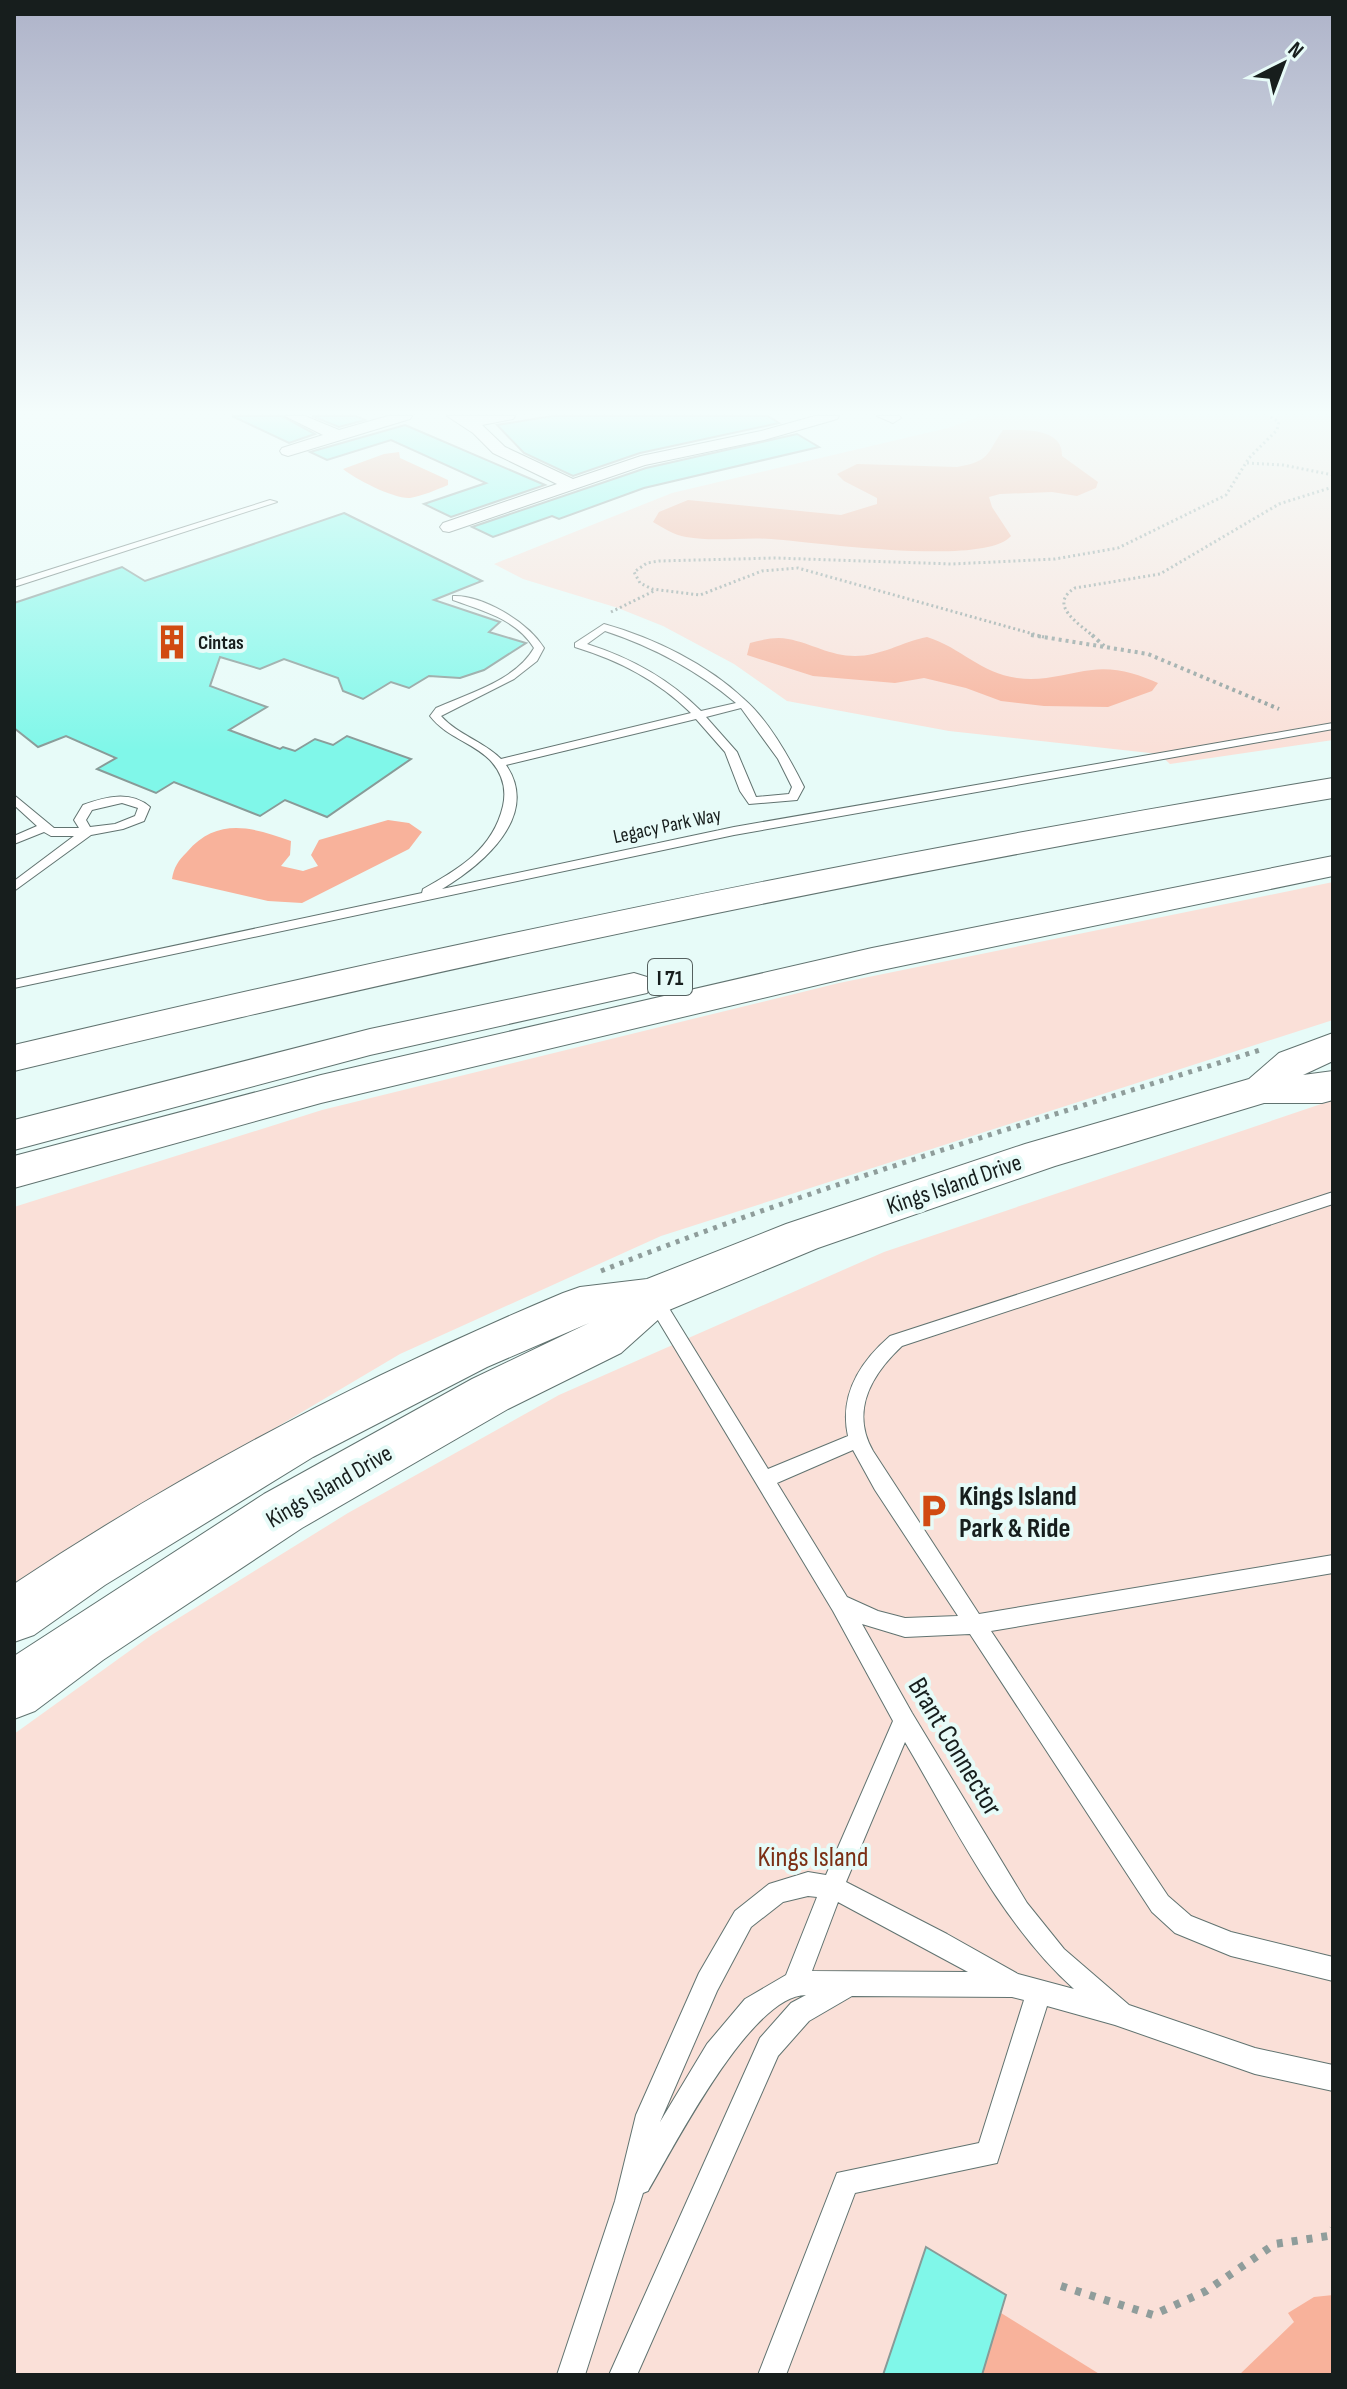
<svg xmlns="http://www.w3.org/2000/svg" width="1347" height="2389" viewBox="0 0 1347 2389" font-family="'Sofia Sans Condensed',sans-serif">
  <rect width="100%" height="100%" fill="#e7fbf8"/>
  <g fill="#fae0d8">
    <path d="M 980,416 L 1333,416 L 1333,740 L 1170,764 L 1159,754 L 949,731 L 787,701 L 734,664 L 663,626 L 618,608 L 523,579 L 494,564 L 672,493 L 952,427 Z"/>
    <path d="M 1333,882 L 1333,1020 L 661,1236 L 400,1354 L 78,1545 L 14,1592 L 14,1207 L 322,1110 L 839,983 Z"/>
    <path d="M 1333,1100 L 1333,2375 L 14,2375 L 14,1734 L 153,1634 L 348,1513 L 559,1395 L 884,1252 Z"/>
  </g>
  <g fill="#f8b29b">
    <path d="M 1003,430 C 1023,430 1063,427 1062,456 L 1098,482 L 1096,488 L 1077,496 L 1052,492 L 1000,494 L 989,497 L 992,507 L 1011,536 C 985,567 814,542 771,539 C 742,537 714,542 686,537 C 674,535 663,528 653,522 L 659,512 L 688,500 L 841,515 L 877,504 L 877,498 L 844,481 L 837,474 L 857,464 L 957,467 C 991,461 986,454 1003,430 Z"/>
    <path d="M 399,452 L 400,458 L 448,480 L 448,485 C 436,490 422,496 410,498 C 394,499 355,479 343,469 L 384,454 Z"/>
    <path d="M 927,637 C 962,648 980,673 1017,678 C 1044,682 1066,673 1092,670 C 1115,667 1138,674 1158,683 L 1152,691 L 1108,707 L 1044,706 L 1001,701 L 966,688 L 924,678 L 895,683 L 813,676 L 747,655 L 750,643 C 762,640 776,636 788,639 C 811,643 830,656 855,656 C 881,656 902,642 927,637 Z"/>
    <path d="M 388,820 L 409,823 L 422,832 L 409,849 L 302,903 L 268,901 L 172,879 C 174,867 178,861 187,852 C 217,817 252,827 291,841 L 290,855 L 281,866 L 303,871 L 318,866 L 311,855 L 319,840 Z"/>
    <path d="M 1333,2295 L 1333,2375 L 1239,2375 L 1294,2322 L 1288,2313 L 1314,2297 Z"/>
    <path d="M 1001,2313 L 1101,2375 L 982,2375 Z"/>
  </g>
  <g fill="#80f7e9" stroke="#889b98" stroke-width="2">
    <path d="M 232,416 L 282,416 L 315,434 L 289,443 Z"/>
    <path d="M 312,416 L 356,416 L 365,420 L 339,427 Z"/>
    <path d="M 552,416 L 768,416 L 779,423 L 640,453 L 573,476 L 524,453 L 497,425 Z"/>
    <path d="M 405,425 L 545,485 L 451,517 L 424,504 L 486,483 L 391,440 L 327,460 L 310,452 Z"/>
    <path d="M 797,434 L 819,447 L 644,488 L 559,519 L 552,516 L 493,537 L 472,527 L 646,468 Z"/>
    <path d="M 344,513 L 482,581 L 434,600 L 500,622 L 489,632 L 526,643 L 484,670 L 460,678 L 429,676 L 409,688 L 391,682 L 363,699 L 343,691 L 338,678 L 284,659 L 260,669 L 220,657 L 210,686 L 267,707 L 229,730 L 280,749 L 283,747 L 295,751 L 315,739 L 333,745 L 347,736 L 411,759 L 327,817 L 285,800 L 260,816 L 174,782 L 156,793 L 97,769 L 116,758 L 66,736 L 38,747 L 14,728 L 14,603 L 122,567 L 145,581 Z"/>
    <path d="M 926,2247 L 1006,2295 L 982,2375 L 883,2375 Z"/>
  </g>
  <g fill="none" stroke-linecap="round" stroke-linejoin="round">
    <g stroke="#617370" stroke-width="2">
      <g id="service">
        <path d="M 270,500 L 277,502 L 14,587 L 14,581 Z"/>
        <path d="M 453,596 C 483,595 528,622 544,648 L 537,661 L 514,679 L 441,716 C 458,735 483,741 501,759 L 691,713 C 657,680 620,661 575,647 L 575,643 L 604,624 C 654,638 707,664 745,700 C 769,721 790,759 804,787 L 797,800 L 749,804 L 740,791 L 725,752 L 696,719 L 506,765 C 541,816 482,865 442,889 L 734,827 L 1333,723 L 1333,729 L 734,835 L 14,988 L 14,980 L 422,893 L 423,889 C 459,869 493,849 503,806 C 507,788 502,773 490,760 C 472,742 446,737 430,716 L 436,708 C 469,693 515,681 534,648 C 516,619 483,611 453,600 ZM 605,631 C 653,647 697,670 736,703 L 701,711 C 668,678 631,658 587,644 ZM 741,708 L 778,759 L 792,787 L 789,794 L 756,797 L 737,752 L 706,717 Z"/>
        <path d="M 14,795 L 54,828 L 79,828 L 74,820 L 83,805 C 105,797 130,790 150,807 L 144,821 L 123,829 L 91,835 L 14,891 L 14,881 L 74,836 L 51,836 L 44,832 L 14,844 L 14,836 L 37,826 L 14,805 ZM 122,803 L 138,808 L 135,816 L 115,824 L 90,827 L 86,820 L 92,810 Z"/>
        <path d="M 1333,1192 L 1333,1204 L 902,1346 C 872,1374 850,1411 873,1451 L 979,1614 L 1333,1555 L 1333,1573 L 991,1631 L 1168,1896 L 1191,1916 L 1231,1932 L 1333,1957 L 1333,1981 L 1231,1956 L 1175,1933 L 1152,1912 L 970,1634 L 905,1637 L 862,1624 L 912,1713 L 1027,1903 L 1064,1949 L 1129,2005 L 1255,2048 L 1333,2065 L 1333,2091 L 1255,2074 L 1115,2025 L 1047,2006 L 997,2163 L 855,2193 L 786,2375 L 758,2375 L 837,2173 L 979,2143 L 1024,2000 L 1012,1997 L 852,1996 L 809,2021 L 778,2056 L 637,2375 L 609,2375 L 760,2038 L 791,2003 L 806,1995 C 751,1995 674,2147 648,2191 L 643,2193 L 585,2375 L 557,2375 L 615,2201 L 636,2115 L 699,1973 L 735,1911 L 769,1884 L 808,1872 L 826,1875 L 893,1721 L 833,1611 L 647,1302 L 644,1297 L 647,1292 L 659,1292 L 768,1469 L 848,1436 C 839,1395 860,1362 890,1336 ZM 853,1450 L 875,1490 L 958,1616 L 905,1618 L 878,1611 L 847,1597 L 777,1483 ZM 905,1742 C 955,1827 1001,1923 1074,1989 L 1018,1974 L 947,1934 L 846,1882 ZM 808,1896 L 817,1897 L 786,1975 L 745,1999 L 707,2044 L 660,2122 L 717,1991 L 751,1927 L 783,1902 ZM 838,1902 L 968,1972 L 812,1971 Z"/>
      </g>
    </g>
    <g stroke="#617370" stroke-width="2">
      <g id="minor">
        <path d="M 285,416 L 305,416 L 339,430 L 388,416 L 412,416 L 410,419 L 288,456 L 282,454 L 280,451 L 282,448 L 323,435 Z"/>
        <path d="M 447,416 L 515,416 L 513,419 L 482,425 L 505,447 L 573,479 L 641,456 L 761,431 L 815,416 L 839,416 L 837,419 L 764,440 L 645,465 L 449,532 L 443,531 L 440,527 L 443,523 L 557,484 L 493,453 L 473,433 Z"/>
        <path d="M 877,416 L 899,416 L 901,418 L 893,423 Z"/>
      </g>
    </g>
    <g stroke="#617370" stroke-width="2">
      <path id="primary" d="M 1333,1033 L 1333,1061 L 1303,1075 L 1333,1071 L 1333,1100 L 1322,1103 L 1264,1103 L 1055,1166 L 818,1248 L 669,1310 L 621,1353 L 508,1409 L 302,1528 L 103,1660 L 35,1711 L 14,1719 L 14,1656 L 264,1494 L 472,1379 L 589,1323 L 487,1367 L 313,1457 L 105,1585 L 34,1635 L 14,1642 L 14,1584 C 187,1469 372,1373 563,1293 L 580,1287 L 647,1279 L 786,1224 L 1025,1144 L 1249,1079 L 1279,1053 Z"/>
    </g>
    <g stroke="#617370" stroke-width="2">
      <g id="motorway">
        <path d="M 1333,778 L 1333,798 C 890,872 451,965 14,1071 L 14,1045 C 451,942 890,851 1333,778 Z"/>
        <path d="M 1333,856 L 1333,876 L 872,972 L 321,1103 L 14,1188 L 14,1156 L 321,1075 L 872,948 Z"/>
        <path d="M 634,973 L 647,977 L 653,985 L 647,993 L 370,1055 L 14,1150 L 14,1120 L 370,1029 Z"/>
      </g>
    </g>
    <g stroke="#8f9d9b" stroke-width="3" stroke-dasharray="2 3" stroke-linecap="butt">
      <path d="M 1247,463 L 1283,465 L 1333,475"/>
      <path d="M 611,612 L 656,590"/>
      <path d="M 1044,637 L 798,568 L 762,571 L 700,595 L 652,589 L 640,583 L 634,572 L 647,563 L 659,561 L 775,558 L 952,564 L 1055,559 L 1118,548 L 1226,495 L 1249,458 L 1277,430 L 1279,422 L 1269,416"/>
      <path d="M 1094,637 C 1079,623 1047,605 1075,588 L 1160,574 L 1279,504 L 1333,487"/>
    </g>
    <g stroke="#8f9d9b" stroke-width="4" stroke-dasharray="3 4" stroke-linecap="butt">
      <path d="M 1031,635 L 1148,654 L 1279,709"/>
      <path d="M 1092,635 L 1104,646"/>
    </g>
    <path stroke="#8f9d9b" stroke-width="5" stroke-dasharray="4 6" stroke-linecap="butt" d="M 601,1271 C 818,1185 1041,1119 1263,1049"/>
    <path stroke="#8f9d9b" stroke-width="8" stroke-dasharray="6 9" stroke-linecap="butt" d="M 1061,2286 L 1153,2315 L 1206,2291 L 1275,2244 L 1328,2236 L 1333,2229"/>
    <use href="#service" fill="#fff" fill-rule="evenodd"/>
    <use href="#minor" fill="#fff" fill-rule="evenodd"/>
    <use href="#primary" fill="#fff" fill-rule="evenodd"/>
    <use href="#motorway" fill="#fff" fill-rule="evenodd"/>
  </g>
  <linearGradient id="sky" x2="0" y2="1"><stop stop-color="#aeb3c9"/><stop offset="0.55" stop-color="#f4fdfc"/><stop offset="1" stop-color="#f4fdfc" stop-opacity="0"/></linearGradient>
  <rect width="1347" height="750" fill="url(#sky)"/>
  <defs>
    <g id="building-bare" transform="scale(2.76)"><path d="M-4-6H4V6H1V3H-1V6H-4ZM-2.5-4.3h1.7v1.8h-1.7ZM.8-4.3h1.7v1.8H.8ZM-2.5-1h1.7V.8h-1.7ZM.8-1h1.7V.8H.8Z" fill="#d14b12" stroke="#e7fbf8" stroke-width="2.5" paint-order="stroke"/></g>
    <g id="parking-bare" transform="scale(2.76)"><path d="M-3.5-5.5H1a3.5 3.5 0 0 1 0 7H-1V5.5H-3.5ZM-1-3.4V-.6H.8a1.4 1.4 0 0 0 0-2.8Z" fill="#d14b12" stroke="#e7fbf8" stroke-width="2.5" paint-order="stroke"/></g>
  </defs>
  <g fill-rule="evenodd">
    <use href="#building-bare" x="172" y="642"/>
    <use href="#parking-bare" x="933" y="1511"/>
  </g>
  <g text-anchor="middle" stroke-width="8" stroke-linejoin="round" paint-order="stroke">
    <g font-size="20" font-weight="bold" fill="#171e1d" stroke="#e7fbf8" text-anchor="start">
      <text x="198" y="649">Cintas</text>
    </g>
    <g font-size="20" fill="#171e1d" stroke="#e7fbf8">
      <text transform="translate(667 825) rotate(-12)" y="7">Legacy Park Way</text>
    </g>
    <rect fill="#e7fbf8" stroke="#55605f" stroke-width="2" x="648" y="959" width="44" height="36" rx="6"/>
    <g font-size="22" font-weight="bold" fill="#171e1d">
      <text x="670" y="985">I 71</text>
    </g>
    <g font-size="24" fill="#171e1d" stroke="#e7fbf8">
      <text transform="translate(954 1184) rotate(-19)" y="8">Kings Island Drive</text>
      <text transform="translate(329 1486) rotate(-30)" y="8">Kings Island Drive</text>
    </g>
    <g font-size="28" font-weight="bold" fill="#171e1d" stroke="#e7fbf8" text-anchor="start">
      <text x="959" y="1505">Kings Island<tspan x="959" dy="32">Park &amp; Ride</tspan></text>
    </g>
    <g font-size="28" fill="#171e1d" stroke="#e7fbf8">
      <text transform="translate(956 1746) rotate(59)" y="10">Brant Connector</text>
    </g>
    <g font-size="28" fill="#7b2f14" stroke="#e7fbf8">
      <text x="813" y="1866">Kings Island</text>
    </g>
  </g>
  <rect width="1347" height="2389" fill="none" stroke="#171e1d" stroke-width="32"/>
  <g transform="translate(1283 64) rotate(42)" stroke="#e7fbf8" stroke-width="6" paint-order="stroke">
  <path d="M0-6L14 30L0 20L-14 30Z" fill="#171e1d"/>
  <text y="-12" font-size="22" font-weight="bold" text-anchor="middle" fill="#171e1d">N</text>
  </g>
</svg>
